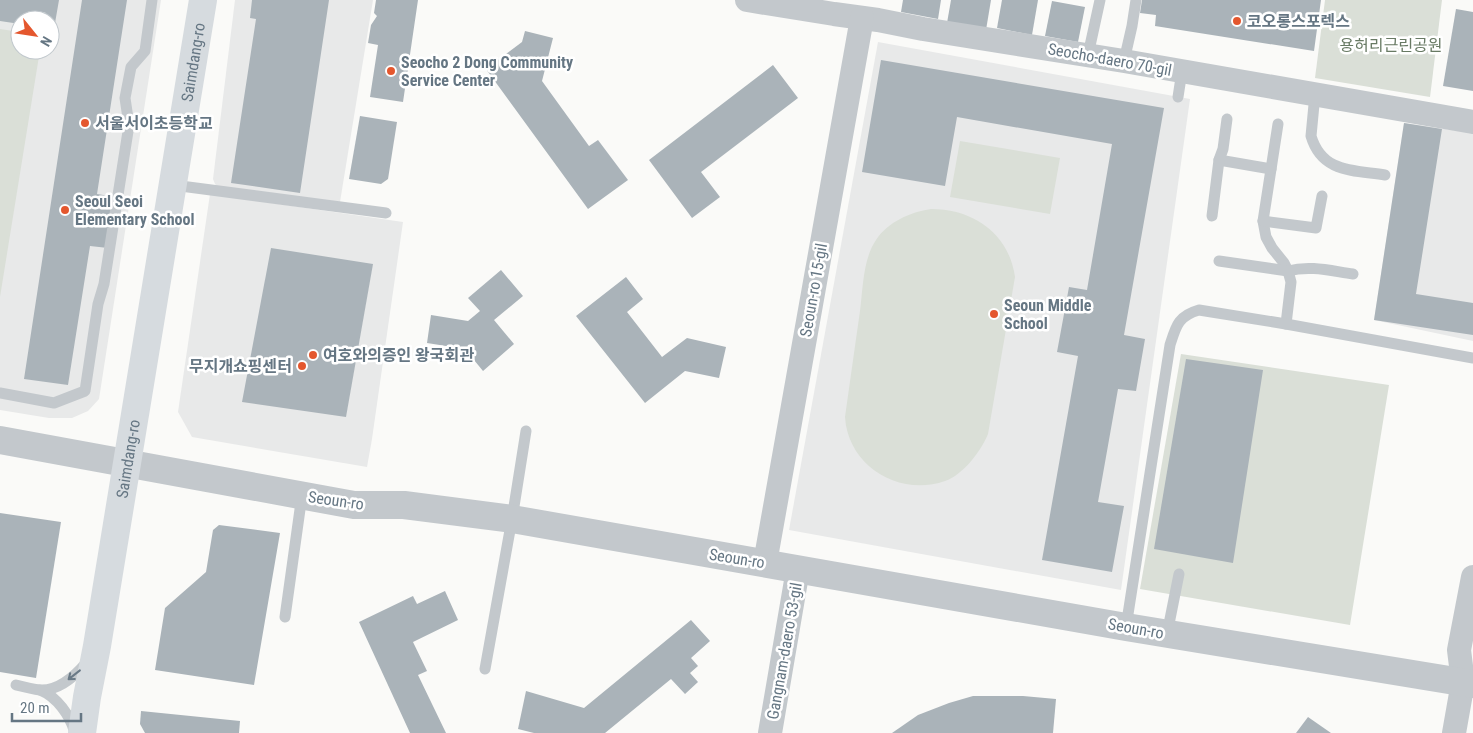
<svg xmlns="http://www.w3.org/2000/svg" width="1473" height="733" viewBox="0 0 1473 733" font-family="'Roboto Condensed','Noto Sans KR',sans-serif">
  <rect width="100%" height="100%" fill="#fafaf8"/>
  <g fill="#e8e9e9" fill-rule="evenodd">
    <path d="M 0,0 L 161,0 L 99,399 L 88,411 L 72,418 L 49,418 L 0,410 ZM 20,20 L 50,20 L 50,50 L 20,50 Z"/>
    <path d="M 235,0 L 373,0 L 340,202 L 217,186 L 215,184 L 213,179 Z"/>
    <path d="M 878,42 L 1190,99 L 1121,590 L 789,530 Z"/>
    <path d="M 1404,123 L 1473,133 L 1473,341 L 1374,320 Z"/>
    <path d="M 210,194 L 403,222 L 372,439 L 367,467 L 192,437 L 178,412 Z"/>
  </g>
  <g fill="#dadfd7">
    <path d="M 1325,0 L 1442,0 L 1430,97 L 1315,78 Z"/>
    <path d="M 0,29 L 20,32 L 20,50 L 40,50 L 0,297 Z"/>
    <path d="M 960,141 L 1060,158 L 1050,214 L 950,197 Z"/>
    <path d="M 931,209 C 974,209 1009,234 1015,277 L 988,434 C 981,451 963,475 945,481 C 899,497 848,466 845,417 C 850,381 855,346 860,311 C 863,288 863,259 876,240 C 888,222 910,212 931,209 Z"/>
    <path d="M 1181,354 L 1389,385 L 1350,625 L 1140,589 Z"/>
  </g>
  <g fill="#aab3b9">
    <path d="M 0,0 L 59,0 L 55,23 L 50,22 L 50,20 L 29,19 L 20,20 L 20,24 L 0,21 Z"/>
    <path d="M 82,0 L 127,0 L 97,194 L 116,197 L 108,248 L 90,246 L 68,385 L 24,379 Z"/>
    <path d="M 252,0 L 329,0 L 300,193 L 231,183 L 256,19 L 250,18 Z"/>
    <path d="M 376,0 L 418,0 L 403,102 L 370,97 L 378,45 L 368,43 L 371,25 L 377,16 L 374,13 Z"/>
    <path d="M 903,0 L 941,0 L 938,19 L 901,12 Z"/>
    <path d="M 951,0 L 991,0 L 986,30 L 947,23 Z"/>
    <path d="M 1002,0 L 1038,0 L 1032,35 L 997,28 Z"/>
    <path d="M 1142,0 L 1321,0 L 1314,51 L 1155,26 L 1156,15 L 1140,13 Z"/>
    <path d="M 1052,1 L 1085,7 L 1078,42 L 1045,36 Z"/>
    <path d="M 1456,9 L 1473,12 L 1473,91 L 1443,86 Z"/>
    <path d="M 525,31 L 553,38 L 542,81 L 589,146 L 598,140 L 628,180 L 588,209 L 486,69 L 522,42 Z"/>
    <path d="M 881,60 L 1164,108 L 1124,335 L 1145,339 L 1136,391 L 1118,389 L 1098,502 L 1124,506 L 1112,572 L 1042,560 L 1078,356 L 1057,352 L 1069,287 L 1087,290 L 1112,144 L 957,117 L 945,186 L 862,172 Z"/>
    <path d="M 773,65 L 798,98 L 701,172 L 720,197 L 692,218 L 649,160 Z"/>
    <path d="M 360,116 L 397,122 L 388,179 L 381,184 L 349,179 Z"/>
    <path d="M 1404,123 L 1442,129 L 1416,294 L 1473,303 L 1473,335 L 1374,320 Z"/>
    <path d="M 271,248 L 373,264 L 346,417 L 242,402 Z"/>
    <path d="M 501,270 L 523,296 L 494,320 L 514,344 L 483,371 L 465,349 L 427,343 L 431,315 L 468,321 L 480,311 L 468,298 Z"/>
    <path d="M 626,277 L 643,299 L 627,312 L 662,357 L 687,338 L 726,347 L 719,378 L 685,371 L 645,403 L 576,316 Z"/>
    <path d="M 1186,359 L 1263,370 L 1233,563 L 1154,549 Z"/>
    <path d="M 0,513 L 61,522 L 36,678 L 0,672 Z"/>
    <path d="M 219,525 L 280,533 L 254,685 L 155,670 L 165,608 L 206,572 L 213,530 Z"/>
    <path d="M 445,591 L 458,620 L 413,642 L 427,671 L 418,675 L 446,733 L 410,733 L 359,622 L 413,596 L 417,604 Z"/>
    <path d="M 691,620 L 710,641 L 691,658 L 698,666 L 690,673 L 698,682 L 685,694 L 671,679 L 605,733 L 534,733 L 518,729 L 526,691 L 584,708 Z"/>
    <path d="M 973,696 L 1023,696 L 1056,699 L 1053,733 L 892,733 L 918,715 L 949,703 Z"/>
    <path d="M 141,711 L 240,721 L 239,733 L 145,733 L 140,724 Z"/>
    <path d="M 1308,717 L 1331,733 L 1296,733 Z"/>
  </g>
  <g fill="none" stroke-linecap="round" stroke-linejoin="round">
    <g stroke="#c3c8cc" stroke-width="11">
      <path d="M 1088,55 L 1100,0"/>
      <path d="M 1124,61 L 1132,26 L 1136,0"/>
      <path d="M 1315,94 L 1311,136 C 1322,173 1353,170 1385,175"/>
      <path d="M 1178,97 L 1182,71"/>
      <path d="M 1278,124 L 1263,221 L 1266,237 L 1272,248 L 1284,263 L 1288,271 L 1291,282 L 1286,324"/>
      <path d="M 1219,160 L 1271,169"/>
      <path d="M 173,185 L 386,213"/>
      <path d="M 1212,216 L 1219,160 L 1223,149 L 1227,119"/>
      <path d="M 1263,221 L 1316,228 L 1322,196"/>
      <path d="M 1219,261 L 1288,271 C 1310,265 1331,271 1353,274"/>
      <path d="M 0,393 L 54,403 L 85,391 L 98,304 L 104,284 L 129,125 L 125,98 L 131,67 L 145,51 L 152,0"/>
      <path d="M 285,617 L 302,495"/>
      <path d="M 1126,627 L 1170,345 C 1176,326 1178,316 1199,310 L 1286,324 L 1473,358"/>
      <path d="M 1167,634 L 1179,574"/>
      <path d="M 485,669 L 512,519 L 526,431"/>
      <path d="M 16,685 C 24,687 32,689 40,690 C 59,691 76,675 87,662"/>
      <path d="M 40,690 C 57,697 70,715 75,733"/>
    </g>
    <g stroke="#c3c8cc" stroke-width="24">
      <path d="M 747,0 L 834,14 L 878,20 L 923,29 L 1124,61 L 1473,122"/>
      <path d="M 765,563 L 862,18"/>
      <path d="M 770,733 L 798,569"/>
      <path d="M 1454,733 L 1463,682 L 1459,650 L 1473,577"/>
    </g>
    <path stroke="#c3c8cc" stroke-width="28" d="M 0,440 L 354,505 L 404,505 L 512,519 L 1126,627 L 1473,684"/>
    <path stroke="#d6dbdf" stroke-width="28" id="s1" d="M 82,733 L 87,697 L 97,646 L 203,0"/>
  </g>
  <defs><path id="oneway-shaft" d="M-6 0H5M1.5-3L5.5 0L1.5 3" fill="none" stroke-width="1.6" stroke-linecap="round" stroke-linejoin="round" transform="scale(1.25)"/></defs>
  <use stroke="#6a7a87" href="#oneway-shaft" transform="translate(74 675) rotate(142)"/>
  <g fill="#e4572e" stroke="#fff" stroke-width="2">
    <circle cx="1237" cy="21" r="5"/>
    <circle cx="391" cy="71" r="5"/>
    <circle cx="85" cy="123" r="5"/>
    <circle cx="65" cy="210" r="5"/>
    <circle cx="994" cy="314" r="5"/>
    <circle cx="313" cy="355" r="5"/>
    <circle cx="302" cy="366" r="5"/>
  </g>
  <g text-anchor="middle" stroke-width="5" stroke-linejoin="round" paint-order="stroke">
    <g font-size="16" font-weight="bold" fill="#657683" stroke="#fff" text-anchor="start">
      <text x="1247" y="27">코오롱스포렉스</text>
      <text x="401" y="68">Seocho 2 Dong Community<tspan x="401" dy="18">Service Center</tspan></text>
      <text x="95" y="129">서울서이초등학교</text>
      <text x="75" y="207">Seoul Seoi<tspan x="75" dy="18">Elementary School</tspan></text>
      <text x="1004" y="311">Seoun Middle<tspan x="1004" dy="18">School</tspan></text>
      <text x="323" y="361">여호와의증인 왕국회관</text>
      <text x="292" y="372" text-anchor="end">무지개쇼핑센터</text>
    </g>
    <g font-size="16" fill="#687a64" stroke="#fff">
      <text x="1391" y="51">용허리근린공원</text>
    </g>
    <g font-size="16" fill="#657683" stroke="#fff">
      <text transform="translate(1110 59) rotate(10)" y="6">Seocho-daero 70-gil</text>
      <text dy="6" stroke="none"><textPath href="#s1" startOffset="680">Saimdang-ro</textPath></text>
      <text transform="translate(813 290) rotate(-80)" y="6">Seoun-ro 15-gil</text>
      <text dy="6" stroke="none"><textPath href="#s1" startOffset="278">Saimdang-ro</textPath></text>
      <text transform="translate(336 500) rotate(8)" y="6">Seoun-ro</text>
      <text transform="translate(737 558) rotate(9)" y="6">Seoun-ro</text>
      <text transform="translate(1136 628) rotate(10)" y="6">Seoun-ro</text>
      <text transform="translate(784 651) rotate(-80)" y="6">Gangnam-daero 53-gil</text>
    </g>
  </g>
  <g transform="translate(35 35) rotate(120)"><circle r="24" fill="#ffffff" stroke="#c1c8cd"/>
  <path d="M0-4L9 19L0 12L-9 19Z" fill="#e4572e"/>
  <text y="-8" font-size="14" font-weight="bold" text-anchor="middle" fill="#657683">N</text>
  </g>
  <path d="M12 713v8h69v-8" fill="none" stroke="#657683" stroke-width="2.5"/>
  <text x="20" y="713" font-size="15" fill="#657683" stroke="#ffffff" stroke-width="4" paint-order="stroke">20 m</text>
</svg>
